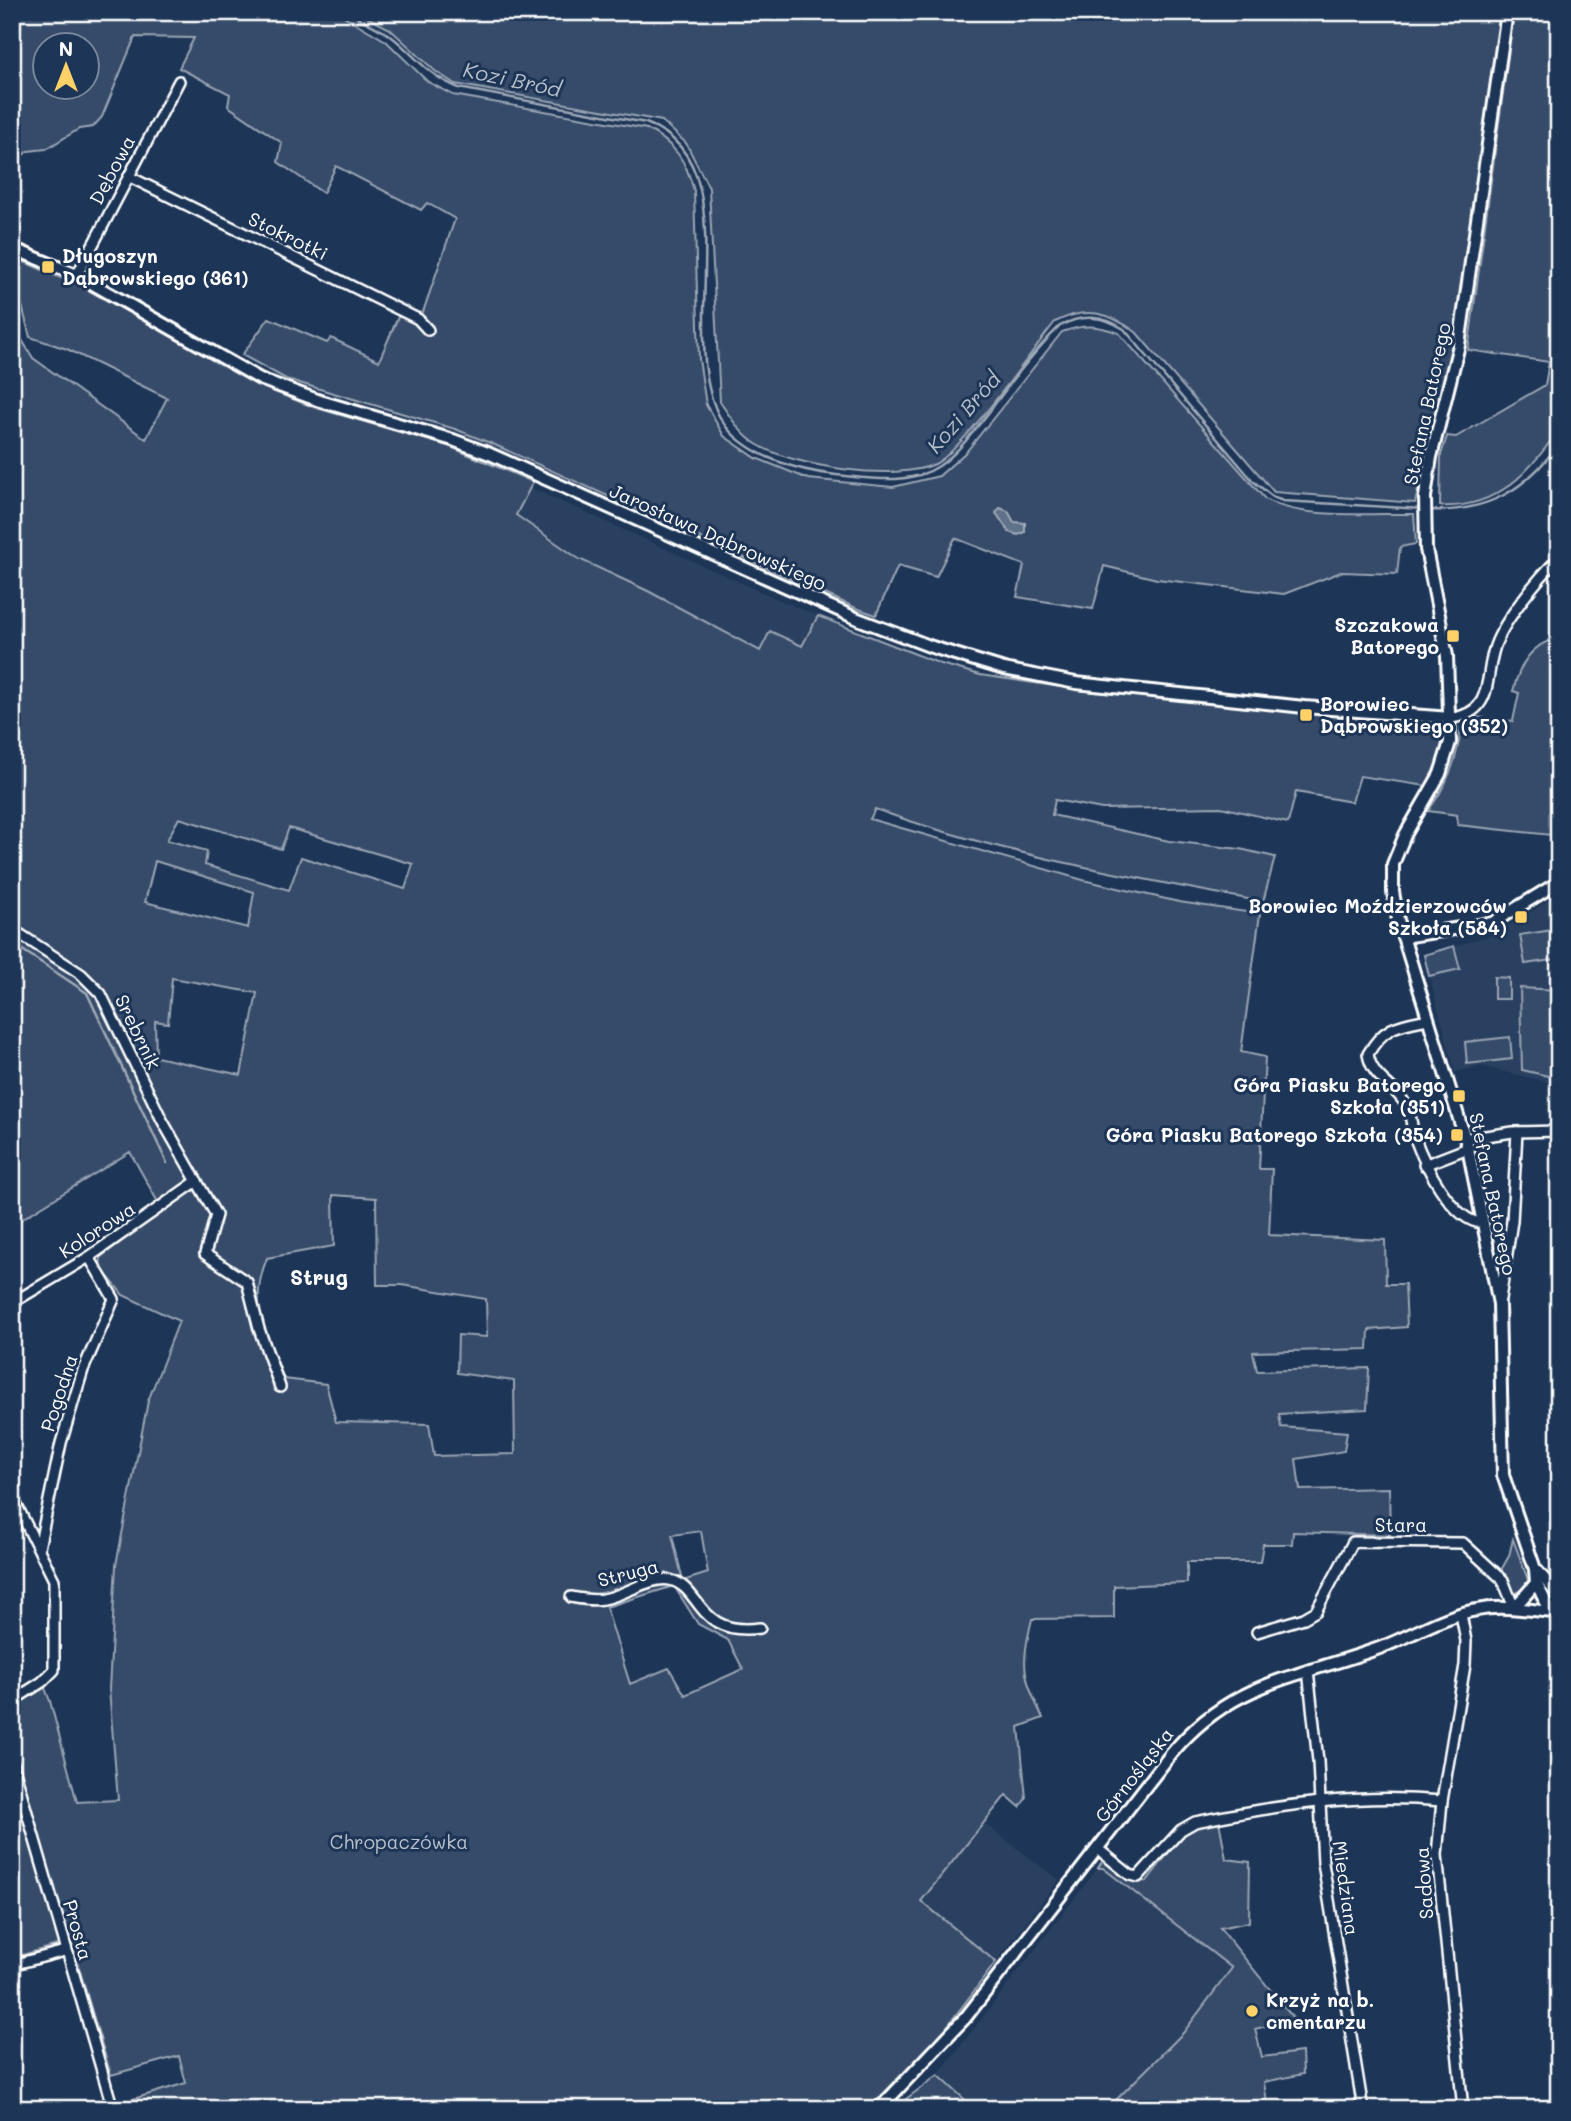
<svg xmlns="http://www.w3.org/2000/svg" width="1571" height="2121" viewBox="0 0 1571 2121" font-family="Mali,sans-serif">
  <rect width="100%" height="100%" fill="#1d3557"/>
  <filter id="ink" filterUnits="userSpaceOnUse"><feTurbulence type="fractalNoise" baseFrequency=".0143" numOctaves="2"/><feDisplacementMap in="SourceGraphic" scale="14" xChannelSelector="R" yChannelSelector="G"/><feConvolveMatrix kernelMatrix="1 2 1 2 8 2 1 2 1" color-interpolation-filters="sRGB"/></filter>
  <g filter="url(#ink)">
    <g fill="#2a4161">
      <path d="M 531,488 L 775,598 L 818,616 L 802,646 L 760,651 L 648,591 L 579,559 L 516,515 Z"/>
      <path d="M 1559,894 L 1559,1085 L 1481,1066 L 1455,1072 L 1424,956 L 1497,933 Z"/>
      <path d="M 982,1822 L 1059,1880 L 996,1962 L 921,1901 Z"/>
      <path d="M 1098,1868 L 1103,1868 L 1233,1968 L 1183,2033 L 1107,2109 L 975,2109 L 938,2075 Z"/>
    </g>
    <g fill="#364b69" stroke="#9aa5b4" stroke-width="2" fill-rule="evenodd">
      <path d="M 12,12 L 337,12 L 386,41 L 428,82 L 453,95 L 647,129 C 675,144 686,160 694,191 L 699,359 L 706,405 L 724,436 L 756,458 L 808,479 L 893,487 L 939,476 L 966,452 L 1062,332 C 1084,324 1097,325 1119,333 L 1265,499 C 1300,520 1372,513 1414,514 L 1416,544 L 1400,547 L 1397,574 L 1341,572 L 1284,594 L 1157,579 L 1104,566 L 1093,609 L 1017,597 L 1024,565 L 955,538 L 936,577 L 898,566 L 876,615 L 856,608 L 495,445 L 455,429 L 286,379 L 242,355 L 269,318 L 327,343 L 331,338 L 379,361 L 398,317 L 423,312 L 455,219 L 427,203 L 421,210 L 336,166 L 323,193 L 278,162 L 282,143 L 228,106 L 230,94 L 179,68 L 194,38 L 135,37 L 102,117 L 93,127 L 79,129 L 46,149 L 28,151 L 12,164 ZM 46,46 L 88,46 L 88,88 L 46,88 Z"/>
      <path d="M 357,12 L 1501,12 L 1454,343 L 1415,503 L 1274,492 L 1136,332 C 1108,312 1086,306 1055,322 C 1032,351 961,452 935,464 C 896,482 795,467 758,445 C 741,435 731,418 720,402 L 709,188 L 686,143 L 662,121 L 455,84 L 435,71 L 390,29 Z"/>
      <path d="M 1514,12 L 1559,12 L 1559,429 C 1530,472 1497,509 1440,506 L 1441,455 L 1447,436 L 1456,437 L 1545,385 L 1549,362 L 1468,350 Z"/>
      <path d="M 22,261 L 86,289 L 270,390 L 313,407 L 448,446 L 533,482 L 516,515 L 579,559 L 648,591 L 760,651 L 770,631 L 802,646 L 818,616 L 941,664 L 980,675 L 1095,692 L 1424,723 L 1437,725 C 1450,742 1434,769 1426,786 L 1360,776 L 1352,802 L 1296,792 L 1288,823 L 1221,807 L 1102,809 L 1055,800 L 1052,815 L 1169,841 L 1240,849 L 1275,857 L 1263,902 C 1133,877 999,854 875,809 L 870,819 L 1083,880 L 1179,902 L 1260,914 L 1241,1052 L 1265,1057 L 1259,1169 L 1272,1169 L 1269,1235 L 1385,1240 L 1386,1284 L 1405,1284 L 1407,1327 L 1369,1330 L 1368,1349 L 1253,1352 L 1257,1371 L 1369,1368 L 1367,1409 L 1279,1414 L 1281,1427 L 1347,1432 L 1344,1451 L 1296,1459 L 1300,1490 L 1389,1488 L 1390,1535 L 1293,1532 L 1292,1544 L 1263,1544 L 1260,1562 L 1187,1562 L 1187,1583 L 1114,1586 L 1114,1618 L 1032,1619 C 1021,1665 1022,1675 1043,1718 L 1019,1727 L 1026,1798 L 1020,1807 L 1006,1795 L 921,1901 L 996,1962 L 939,2037 L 868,2109 L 122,2109 L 120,2103 L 186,2083 L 179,2056 L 111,2075 L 71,1941 L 12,1958 L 12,1697 L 41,1678 L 50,1701 L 77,1802 L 118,1800 L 109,1689 L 116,1565 L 148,1401 L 179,1321 L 123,1295 L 100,1267 L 101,1257 L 186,1193 L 159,1204 L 130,1152 L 12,1225 L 12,295 L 22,340 L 33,358 L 146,439 L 167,398 L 67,349 L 30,337 L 19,294 ZM 179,818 L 281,849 L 289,828 L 413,864 L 405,889 L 301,857 L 289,890 L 205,865 L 207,851 L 167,840 ZM 155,861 L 254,892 L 248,928 L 145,902 ZM 172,978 L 257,993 L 241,1075 L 156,1057 L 155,1021 L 168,1023 ZM 333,1195 L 376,1198 L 377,1285 L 402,1285 L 486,1299 L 487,1337 L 458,1335 L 457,1373 L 514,1381 L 515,1454 L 434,1456 L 429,1424 L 336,1422 L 326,1384 L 284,1379 C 267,1333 247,1307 267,1258 L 334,1246 ZM 701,1531 L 708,1573 L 683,1581 L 672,1535 ZM 674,1586 L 698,1624 L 728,1640 L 743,1669 L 685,1695 L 669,1668 L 630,1684 L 606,1607 Z"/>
      <path d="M 1559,637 L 1559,814 L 1555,814 L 1551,835 L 1458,825 L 1457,815 L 1428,811 C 1447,786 1458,758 1461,727 L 1475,717 L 1513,721 L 1519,693 L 1513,691 C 1520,664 1530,645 1559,637 Z"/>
      <path d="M 1559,929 L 1559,959 L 1525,964 L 1520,935 Z"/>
      <path d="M 1454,946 L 1460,969 L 1429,976 L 1424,955 Z"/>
      <path d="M 1494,977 L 1509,978 L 1509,999 L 1494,999 Z"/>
      <path d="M 1520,988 L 1559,990 L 1557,1078 L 1522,1070 Z"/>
      <path d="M 1510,1037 L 1512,1059 L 1467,1064 L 1465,1042 Z"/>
      <path d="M 1513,1539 L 1528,1580 L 1524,1588 L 1514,1594 L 1500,1572 L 1509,1556 Z"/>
      <path d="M 1219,1821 L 1226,1859 L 1250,1862 L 1249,1922 L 1220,1928 L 1294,2019 L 1255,2029 L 1262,2057 L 1302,2052 L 1303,2074 L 1264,2082 L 1268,2109 L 1107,2109 L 1183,2033 L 1232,1968 L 1103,1868 L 1098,1868 L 1103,1860 C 1117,1872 1128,1884 1147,1881 L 1187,1829 Z"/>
      <path d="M 938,2075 L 975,2109 L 911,2109 L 906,2099 Z"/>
    </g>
    <path fill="#617289" stroke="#a0aab8" stroke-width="2" d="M 1000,508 L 1008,511 L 1014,522 L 1025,523 L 1025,532 L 1018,535 L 1009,532 L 996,513 Z"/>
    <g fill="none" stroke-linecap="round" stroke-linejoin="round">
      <g stroke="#a0aab8" stroke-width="2.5">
        <path d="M 347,12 C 362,21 379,27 392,37 C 417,57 428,76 459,88 L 646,123 C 756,163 667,353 727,428 C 752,458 800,471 836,475 C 869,478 910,486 939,466 C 958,453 971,434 986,416 C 1009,385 1032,353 1060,326 C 1082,314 1102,315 1124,329 L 1253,481 L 1273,497 L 1283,501 L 1423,509"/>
        <path d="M 1429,510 C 1486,513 1527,490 1559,443"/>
        <path d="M 12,943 L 87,993 L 167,1163"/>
      </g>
      <g stroke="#fff" stroke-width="14">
        <g id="minor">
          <path d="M 130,177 L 418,319 L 428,330"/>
          <path d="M 77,275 L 179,81"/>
          <path d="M 1451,718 C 1495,713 1484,677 1495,646 C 1504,620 1539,577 1559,558"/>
          <path d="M 12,929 L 81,974 L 101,994 L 162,1120 L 216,1215 L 205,1254 L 247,1282 L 259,1329 L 280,1387"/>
          <path d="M 1428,1019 C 1398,1025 1384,1026 1368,1054 C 1372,1079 1394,1084 1406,1105 C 1412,1114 1411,1126 1414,1136 C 1423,1161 1452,1222 1482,1223"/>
          <path d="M 1465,1139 L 1513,1132 L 1559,1131"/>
          <path d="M 1424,1165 L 1468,1148"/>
          <path d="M 1500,1299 L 1512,1221 L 1517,1132"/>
          <path d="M 12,1303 L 89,1257 L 197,1181"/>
          <path d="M 12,1496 L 54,1580 L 54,1670 L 42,1682 L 12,1701"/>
          <path d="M 39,1548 L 61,1443 L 83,1370 L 114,1299 L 89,1257"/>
          <path d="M 571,1597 C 582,1599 593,1601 603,1599 C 624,1596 650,1576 670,1580 C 702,1587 696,1637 760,1628"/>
          <path d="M 1461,1614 L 1466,1641 L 1465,1665 L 1442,1801 L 1437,1855 L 1463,2109"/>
          <path d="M 1257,1632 L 1304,1618 L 1316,1611 L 1353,1542 L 1463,1543 L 1503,1580 L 1514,1608"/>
          <path d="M 1308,1670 L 1318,1761 L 1323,1863 L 1363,2109"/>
          <path d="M 12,1761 L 113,2109"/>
          <path d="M 1098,1849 L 1130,1875 L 1138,1877 L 1181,1830 L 1195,1822 C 1278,1805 1358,1793 1442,1801"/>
          <path d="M 12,1965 L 65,1951"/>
        </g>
      </g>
      <g stroke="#fff" stroke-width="16">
        <g id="tertiary">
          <path d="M 1507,12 L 1459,345 L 1431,457 L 1425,497 L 1426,549 L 1447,656 L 1450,742 L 1440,774 L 1405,835 L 1393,864 L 1393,892 L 1398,920 L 1468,1148 L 1499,1304 L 1503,1475 L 1535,1569 L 1536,1583 L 1551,1612"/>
          <path d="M 12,248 L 77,275 L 260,379 L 320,401 L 453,440 L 490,454 L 858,619 L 932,647 L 1004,669 L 1076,683 L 1304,707 L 1451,718"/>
          <path d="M 1403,937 L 1492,923 L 1559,882"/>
          <path d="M 1535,1569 L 1559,1595"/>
          <path d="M 1514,1608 L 1536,1583"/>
          <path d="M 879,2109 L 966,2017 L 1171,1754 C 1232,1680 1299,1678 1382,1647 C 1413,1635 1445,1615 1477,1610 C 1502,1605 1528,1610 1552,1612"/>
        </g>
      </g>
      <use href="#minor" stroke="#1d3557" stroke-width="9"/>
      <use href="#tertiary" stroke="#1d3557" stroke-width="10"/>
    </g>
  </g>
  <g fill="#ffd166" stroke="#1d3557" stroke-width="2.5">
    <rect x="41" y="260" width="14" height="14" rx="3.5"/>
    <rect x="1446" y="629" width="14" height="14" rx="3.5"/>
    <rect x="1299" y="708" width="14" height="14" rx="3.5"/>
    <rect x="1514" y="910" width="14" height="14" rx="3.5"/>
    <rect x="1452" y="1089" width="14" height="14" rx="3.5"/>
    <rect x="1450" y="1128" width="14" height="14" rx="3.5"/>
    <circle cx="1252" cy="2011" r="7"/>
  </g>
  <g text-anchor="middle" stroke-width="6" stroke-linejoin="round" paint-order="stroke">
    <g font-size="19" fill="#fff" stroke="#1d3557">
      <text transform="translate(112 170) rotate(-62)" y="7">Dębowa</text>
      <text transform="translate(288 236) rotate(26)" y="7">Stokrotki</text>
      <text transform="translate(1427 404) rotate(-78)" y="7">Stefana Batorego</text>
      <text transform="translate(718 537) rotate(24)" y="7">Jarosława Dąbrowskiego</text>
      <text transform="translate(138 1032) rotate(64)" y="7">Srebrnik</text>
      <text transform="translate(1493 1194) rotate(78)" y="7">Stefana Batorego</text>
      <text transform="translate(97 1230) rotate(-33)" y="7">Kolorowa</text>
      <text transform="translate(59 1393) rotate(-72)" y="7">Pogodna</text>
      <text x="1401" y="1532">Stara</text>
      <text transform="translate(628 1573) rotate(-14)" y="7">Struga</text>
      <text transform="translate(1134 1775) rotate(-52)" y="7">Górnośląska</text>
      <text transform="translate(1424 1883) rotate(-94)" y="7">Sadowa</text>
      <text transform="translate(1346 1888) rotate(82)" y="7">Miedziana</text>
      <text transform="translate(78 1930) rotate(74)" y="7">Prosta</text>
    </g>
    <g font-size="19" font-weight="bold" fill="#fff" stroke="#1d3557" text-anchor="end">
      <text x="62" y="263" text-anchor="start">Długoszyn<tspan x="62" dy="22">Dąbrowskiego (361)</tspan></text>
      <text x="1439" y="632">Szczakowa<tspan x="1439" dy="22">Batorego</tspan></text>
      <text x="1320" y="711" text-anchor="start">Borowiec<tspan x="1320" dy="22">Dąbrowskiego (352)</tspan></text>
      <text x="1507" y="913">Borowiec Moździerzowców<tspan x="1507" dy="22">Szkoła (584)</tspan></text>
      <text x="1445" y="1092">Góra Piasku Batorego<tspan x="1445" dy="22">Szkoła (351)</tspan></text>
      <text x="1443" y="1142">Góra Piasku Batorego Szkoła (354)</text>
      <text x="1266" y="2007" text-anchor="start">Krzyż na b.<tspan x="1266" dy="22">cmentarzu</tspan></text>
    </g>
    <g font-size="19" fill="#b9c0ca" stroke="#1d3557">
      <text x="399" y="1849">Chropaczówka</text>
    </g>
    <g font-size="21" font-style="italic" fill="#b8c0ca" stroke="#1d3557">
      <text transform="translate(512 80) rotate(12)" y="7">Kozi Bród</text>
      <text transform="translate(964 413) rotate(-49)" y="7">Kozi Bród</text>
    </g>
    <g font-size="21" font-weight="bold" fill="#fff" stroke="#1d3557">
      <text x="319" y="1285">Strug</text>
    </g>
  </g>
  <rect width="1571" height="2121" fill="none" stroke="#1d3557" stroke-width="42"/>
  <rect x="21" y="21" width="1529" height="2079" fill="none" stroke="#fff" stroke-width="2.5" filter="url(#ink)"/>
  <g transform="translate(66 66)"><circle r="33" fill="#1d3557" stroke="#77869a" stroke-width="2"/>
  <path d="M0-5L12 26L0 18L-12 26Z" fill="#ffd166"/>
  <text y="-10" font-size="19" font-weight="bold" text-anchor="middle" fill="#ffffff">N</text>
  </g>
</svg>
